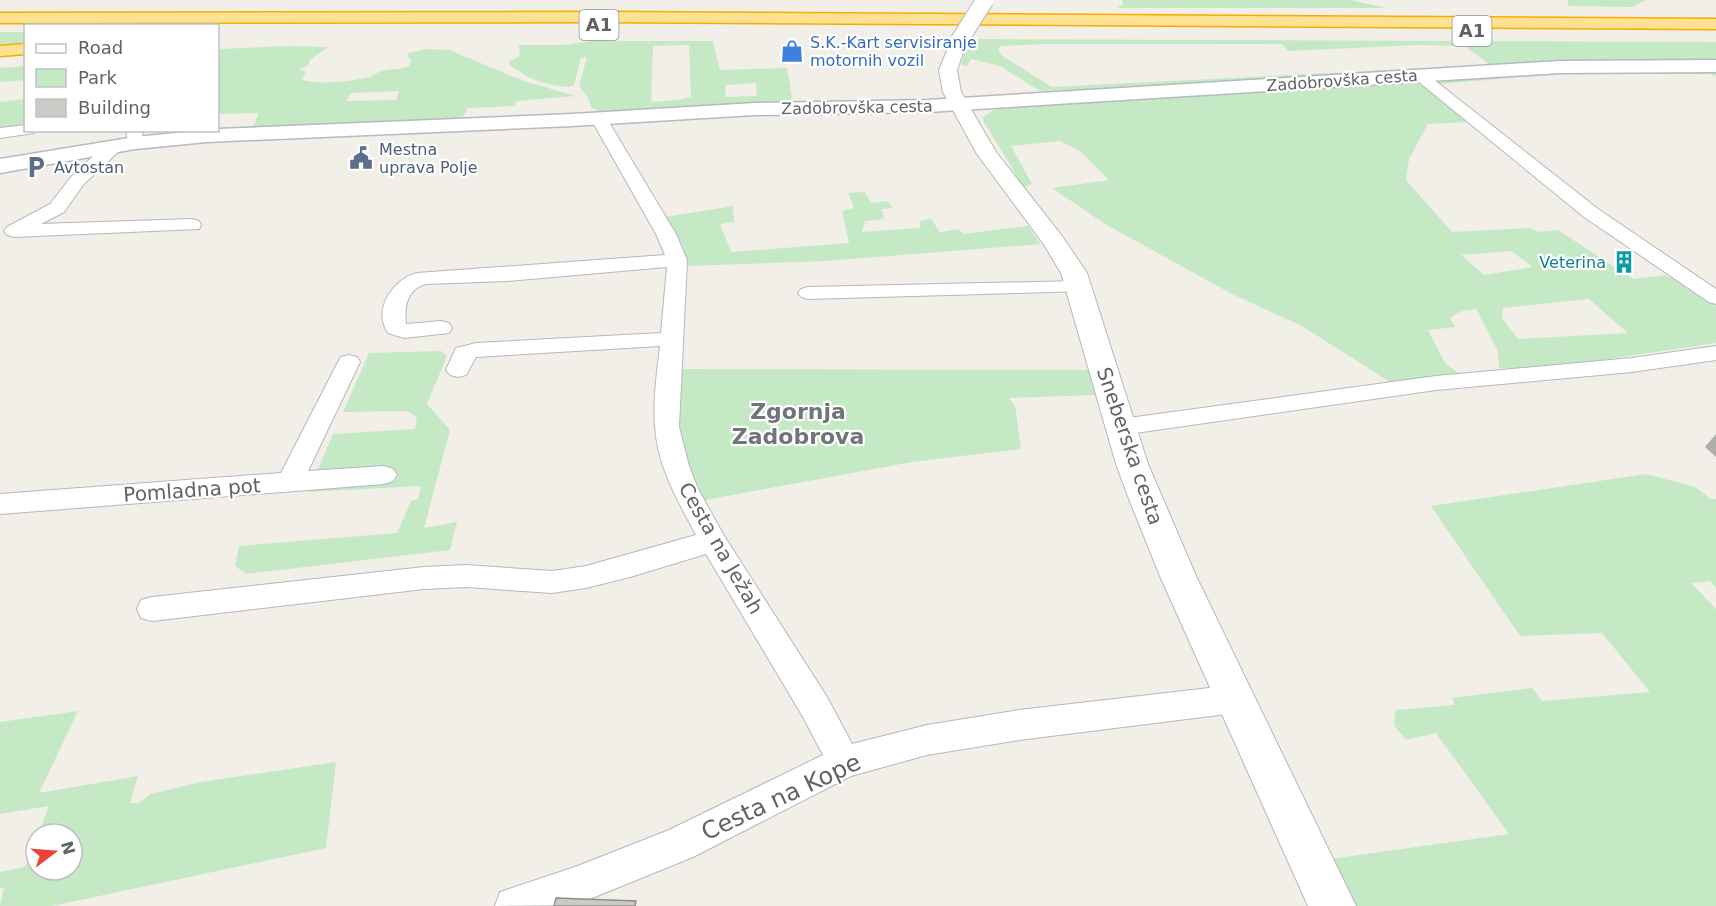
<svg xmlns="http://www.w3.org/2000/svg" width="1716" height="906" viewBox="0 0 1716 906" font-family="'DejaVu Sans',sans-serif">
  <rect width="100%" height="100%" fill="#f1efe8"/>
  <g fill="#c5e8c5" fill-rule="evenodd">
    <path d="M 1122,0 L 1350,0 L 1386,8 L 1117,8 L 1123,4 Z"/>
    <path d="M 1567,0 L 1646,0 L 1632,7 L 1626,7 L 1569,6 Z"/>
    <path d="M 0,32 L 25,32 L 25,46 L 0,48 Z"/>
    <path d="M 971,39 L 1716,42 L 1716,62 L 1040,91 L 1000,66 L 971,59 L 967,66 L 961,65 L 966,45 ZM 1045,44 L 1282,44 L 1288,51 L 1418,45 L 1456,46 L 1466,47 L 1490,65 L 1052,87 L 1001,55 L 998,49 L 1001,46 Z"/>
    <path d="M 592,41 L 713,41 L 720,70 L 787,68 L 792,97 L 790,101 L 599,111 L 591,107 L 589,99 L 579,86 L 587,57 L 581,58 L 574,85 L 569,87 C 547,86 525,78 509,64 L 509,61 L 519,57 L 520,48 L 518,45 L 565,45 ZM 689,45 L 691,97 L 678,100 L 651,102 L 653,46 ZM 756,83 L 757,96 L 725,97 L 726,85 Z"/>
    <path d="M 289,46 L 328,47 L 310,60 L 308,66 L 298,69 L 306,71 L 302,80 C 324,85 348,82 369,77 C 373,76 377,72 382,71 C 391,68 401,71 410,65 L 411,60 L 407,56 L 409,53 L 426,49 L 449,50 L 524,81 L 575,96 L 516,101 L 515,106 L 468,108 L 462,118 L 253,127 L 259,113 L 218,114 L 218,49 ZM 399,91 L 396,100 L 346,101 L 351,93 Z"/>
    <path d="M 25,66 L 25,80 L 0,82 L 0,68 Z"/>
    <path d="M 1716,69 L 1716,76 L 1710,74 L 1560,74 L 1439,84 L 1438,81 L 1443,78 L 1558,70 Z"/>
    <path d="M 1422,82 L 1471,122 L 1428,124 L 1409,159 L 1406,180 L 1452,232 L 1530,228 L 1538,232 L 1558,230 L 1633,279 L 1665,275 L 1698,291 L 1716,305 L 1716,343 L 1541,369 L 1499,368 L 1498,351 L 1476,309 L 1462,311 L 1450,318 L 1455,327 L 1428,330 L 1445,363 L 1461,375 L 1390,382 L 1302,326 L 1234,295 L 1105,224 L 1052,188 L 1109,180 L 1080,151 L 1060,141 L 1011,146 L 1032,184 L 1024,188 L 984,122 L 983,117 L 994,110 L 1006,108 L 1127,98 ZM 1511,251 L 1533,267 L 1484,275 L 1461,255 ZM 1589,299 L 1628,333 L 1518,339 L 1502,318 L 1503,308 Z"/>
    <path d="M 25,99 L 25,128 L 0,130 L 0,102 Z"/>
    <path d="M 865,192 L 871,203 L 888,201 L 893,208 L 882,209 L 884,219 L 865,221 L 862,232 L 920,228 L 920,221 L 931,219 L 940,232 L 959,229 L 963,234 L 1028,226 L 1041,244 L 825,261 L 688,266 L 682,245 L 665,217 L 733,206 L 734,222 L 720,224 L 731,252 L 849,243 L 842,211 L 854,208 L 848,193 Z"/>
    <path d="M 441,351 L 447,356 L 427,404 L 450,430 L 424,528 L 457,522 L 450,550 L 246,574 L 235,566 L 239,546 L 397,533 L 411,501 L 418,499 L 421,486 L 308,492 L 333,434 L 415,429 L 417,417 L 407,411 L 343,412 L 369,353 Z"/>
    <path d="M 675,369 L 1089,370 L 1096,395 L 1009,398 L 1015,406 L 1021,449 L 912,462 L 700,501 L 676,439 Z"/>
    <path d="M 1646,474 L 1695,487 L 1711,499 L 1716,499 L 1716,588 L 1710,581 L 1691,583 L 1716,609 L 1716,906 L 1354,906 L 1330,859 L 1509,834 L 1436,733 L 1406,740 L 1394,725 L 1395,710 L 1455,705 L 1452,698 L 1532,688 L 1542,701 L 1650,692 L 1602,633 L 1520,636 L 1431,506 Z"/>
    <path d="M 78,711 L 39,793 L 138,776 L 130,803 L 139,803 L 151,794 L 201,782 L 336,762 L 326,848 L 52,906 L 0,906 L 4,888 L 0,888 L 0,872 L 25,867 L 36,839 L 36,870 L 72,870 L 72,834 L 38,834 L 49,806 L 0,814 L 0,722 Z"/>
  </g>
  <g fill="none" stroke-linecap="round" stroke-linejoin="round">
    <g stroke="#b5b8bc" stroke-width="2">
      <g id="minor">
        <path d="M 1419,71 L 1424,72 L 1598,209 L 1716,289 L 1716,304 L 1709,302 L 1584,217 L 1414,78 L 1412,75 Z"/>
        <path d="M 599,114 L 607,119 L 676,234 L 687,260 L 679,427 L 689,466 L 698,489 L 723,534 L 827,697 L 852,744 L 927,725 L 1019,710 L 1235,685 L 1247,689 L 1251,699 L 1247,709 L 1235,713 L 1019,740 L 927,755 L 851,776 L 693,857 L 575,905 L 495,906 L 500,892 L 575,867 L 669,830 L 823,755 L 803,717 L 706,554 L 630,577 L 586,588 L 552,593 L 466,587 L 424,589 L 152,621 L 141,618 L 137,609 L 141,600 L 152,597 L 424,567 L 466,565 L 552,571 L 586,566 L 696,535 C 678,501 657,466 655,426 C 653,400 657,372 660,346 L 476,357 L 466,375 L 458,377 L 450,375 L 446,370 L 456,348 L 476,343 L 661,333 L 667,267 L 507,281 L 426,284 C 407,289 404,307 406,324 L 441,321 L 449,323 L 452,328 L 449,333 L 404,338 L 388,333 C 372,310 393,279 417,273 L 665,255 L 656,234 L 591,119 Z"/>
        <path d="M 26,125 L 26,130 L 36,130 L 34,133 L 0,138 L 0,128 Z"/>
        <path d="M 126,130 L 142,130 L 143,143 L 141,147 L 129,147 Z"/>
        <path d="M 113,142 L 119,143 L 121,147 L 119,151 L 83,185 L 64,212 L 41,224 L 192,219 L 199,221 L 201,225 L 199,229 L 14,237 L 7,235 L 4,231 L 7,227 L 50,204 L 71,177 L 107,143 Z"/>
        <path d="M 1080,281 L 1087,283 L 1090,287 L 1087,291 L 808,299 L 801,297 L 798,293 L 801,289 L 808,287 Z"/>
        <path d="M 1716,346 L 1716,360 L 1632,372 L 1436,390 L 1121,435 L 1112,433 L 1109,427 L 1112,421 L 1121,419 L 1436,376 L 1632,358 Z"/>
        <path d="M 349,355 L 357,357 L 360,362 L 308,471 L 384,466 L 393,469 L 397,475 L 393,481 L 384,484 L 0,514 L 0,494 L 281,473 L 338,362 L 341,357 Z"/>
      </g>
    </g>
    <g stroke="#b5b8bc" stroke-width="2">
      <path id="tertiary" d="M 959,36 L 967,41 L 957,70 L 961,92 L 996,152 L 1062,236 L 1087,273 L 1148,464 L 1196,576 L 1356,906 L 1308,906 L 1160,576 L 1129,499 L 1116,464 L 1061,273 L 1043,243 L 977,154 L 943,92 L 939,70 L 951,41 Z"/>
    </g>
    <g stroke="#b6babf" stroke-width="3">
      <path id="secondary" d="M 1716,60 L 1716,72 L 1560,73 L 928,112 L 755,115 L 572,126 L 207,142 L 135,149 L 0,173 L 0,159 L 135,137 L 218,129 L 572,114 L 755,103 L 928,100 L 1560,61 Z"/>
    </g>
    <g stroke="#f9ab00" stroke-width="3">
      <g id="motorway">
        <path d="M 601,12 L 1716,19 L 1716,29 L 601,22 L 0,23 L 0,13 Z"/>
        <path d="M 26,44 L 26,54 L 0,56 L 0,46 Z"/>
      </g>
    </g>
    <use href="#minor" fill="#fff" fill-rule="evenodd"/>
    <use href="#tertiary" fill="#fff" fill-rule="evenodd"/>
    <use href="#secondary" fill="#fff" fill-rule="evenodd"/>
    <use href="#motorway" fill="#fde293" fill-rule="evenodd"/>
    <g stroke="#b5b8bc" stroke-width="19" stroke-linecap="butt">
      <path id="tertiary-bridge" d="M 959,41 L 985,0"/>
    </g>
    <use href="#tertiary-bridge" stroke="#fff" stroke-width="17"/>
  </g>
  <path fill="#afaea9" d="M 1716,434 L 1716,457 L 1705,447 Z"/>
  <path fill="#cccac5" stroke="#8f8d8a" stroke-width="1.5" d="M 556,898 L 636,901 L 635,906 L 554,906 Z"/>
  <defs>
    <g id="shop-bare" transform="scale(1.8)"><path d="M-5-2.5h2.3a2.7 3.5 0 0 1 5.4 0H5L5.5 6h-11ZM-1.5-2.5h3a1.5 2.3 0 0 0-3 0Z" fill="#3f7fe0" stroke="#fff" stroke-width="2.5" paint-order="stroke"/></g>
    <g id="civic-bare" transform="scale(1.8)"><path d="M-.6-6.5H3V-4.5H.6V-3L4-1V1h2V6H-6V1h2V-1L-.6-3ZM-1.2 2.5V6h2.4V2.5Z" fill="#5c6f8a" stroke="#fff" stroke-width="2.5" paint-order="stroke"/></g>
    <g id="parking-bare" transform="scale(1.8)"><path d="M-3.5-5.5H1a3.5 3.5 0 0 1 0 7H-1V5.5H-3.5ZM-1-3.4V-.6H.8a1.4 1.4 0 0 0 0-2.8Z" fill="#5c6f8a" stroke="#fff" stroke-width="2.5" paint-order="stroke"/></g>
    <g id="building-bare" transform="scale(1.8)"><path d="M-4-6H4V6H1V3H-1V6H-4ZM-2.5-4.3h1.7v1.8h-1.7ZM.8-4.3h1.7v1.8H.8ZM-2.5-1h1.7V.8h-1.7ZM.8-1h1.7V.8H.8Z" fill="#0f9aa8" stroke="#fff" stroke-width="2.5" paint-order="stroke"/></g>
  </defs>
  <g fill-rule="evenodd">
    <use href="#shop-bare" x="792" y="51"/>
    <use href="#civic-bare" x="361" y="158"/>
    <use href="#parking-bare" x="36" y="167"/>
    <use href="#building-bare" x="1624" y="262"/>
  </g>
  <g text-anchor="middle" stroke-width="4.5" stroke-linejoin="round" paint-order="stroke">
    <g font-size="16" fill="#366cbe" stroke="#fff" text-anchor="start">
      <text x="810" y="48">S.K.-Kart servisiranje<tspan x="810" dy="18">motornih vozil</tspan></text>
    </g>
    <g font-size="16" fill="#5f6368" stroke="#fff">
      <text transform="translate(1342 80) rotate(-4)" y="6">Zadobrovška cesta</text>
      <text transform="translate(857 107) rotate(-1)" y="6">Zadobrovška cesta</text>
    </g>
    <g font-size="16" fill="#4e5e75" stroke="#fff" text-anchor="start">
      <text x="379" y="155">Mestna<tspan x="379" dy="18">uprava Polje</tspan></text>
      <text x="54" y="173">Avtostan</text>
    </g>
    <g font-size="16" fill="#0d838f" stroke="#fff" text-anchor="end">
      <text x="1606" y="268">Veterina</text>
    </g>
    <g fill="#fff" stroke="#8f9295" stroke-width="1.5">
      <rect x="579.5" y="10" width="39" height="30" rx="4.5"/>
      <rect x="1452.5" y="16" width="39" height="30" rx="4.5"/>
    </g>
    <g font-size="18" font-weight="bold" fill="#5f6368">
      <text x="599" y="31">A1</text>
      <text x="1472" y="37">A1</text>
    </g>
    <g font-size="20" fill="#5f6368" stroke="#fff">
      <text transform="translate(1130 446) rotate(71)" y="7">Sneberska cesta</text>
      <text transform="translate(192 490) rotate(-4)" y="7">Pomladna pot</text>
      <text transform="translate(721 548) rotate(60)" y="7">Cesta na Ježah</text>
    </g>
    <g font-size="22" font-weight="bold" fill="#70757a" stroke="#fff">
      <text x="798" y="419">Zgornja<tspan x="798" dy="25">Zadobrova</tspan></text>
    </g>
    <g font-size="24" fill="#5f6368" stroke="#fff">
      <text transform="translate(781 797) rotate(-25)" y="8">Cesta na Kope</text>
    </g>
  </g>
  <rect x="24" y="24" width="195" height="108" fill="#ffffff" stroke="#bfc1c3" stroke-width="1.5"/>
  <rect x="36" y="44" width="30" height="9" fill="#ffffff" stroke="#bfc1c3" stroke-width="1.5"/>
  <text x="78" y="54" font-size="18" fill="#5f6368">Road</text>
  <rect x="36" y="69" width="30" height="18" fill="#c5e8c5" stroke="#bfc1c3" stroke-width="1.5"/>
  <text x="78" y="84" font-size="18" fill="#5f6368">Park</text>
  <rect x="36" y="99" width="30" height="18" fill="#cccac5" stroke="#bfc1c3" stroke-width="1.5"/>
  <text x="78" y="114" font-size="18" fill="#5f6368">Building</text>
  <g transform="translate(54 852) rotate(74)"><circle r="28" fill="#ffffff" stroke="#bfc1c3" stroke-width="1.5"/>
  <path d="M0-4.5L10 22L0 15L-10 22Z" fill="#ea4335"/>
  <text y="-9" font-size="16" font-weight="bold" text-anchor="middle" fill="#5f6368">N</text>
  </g>
</svg>
